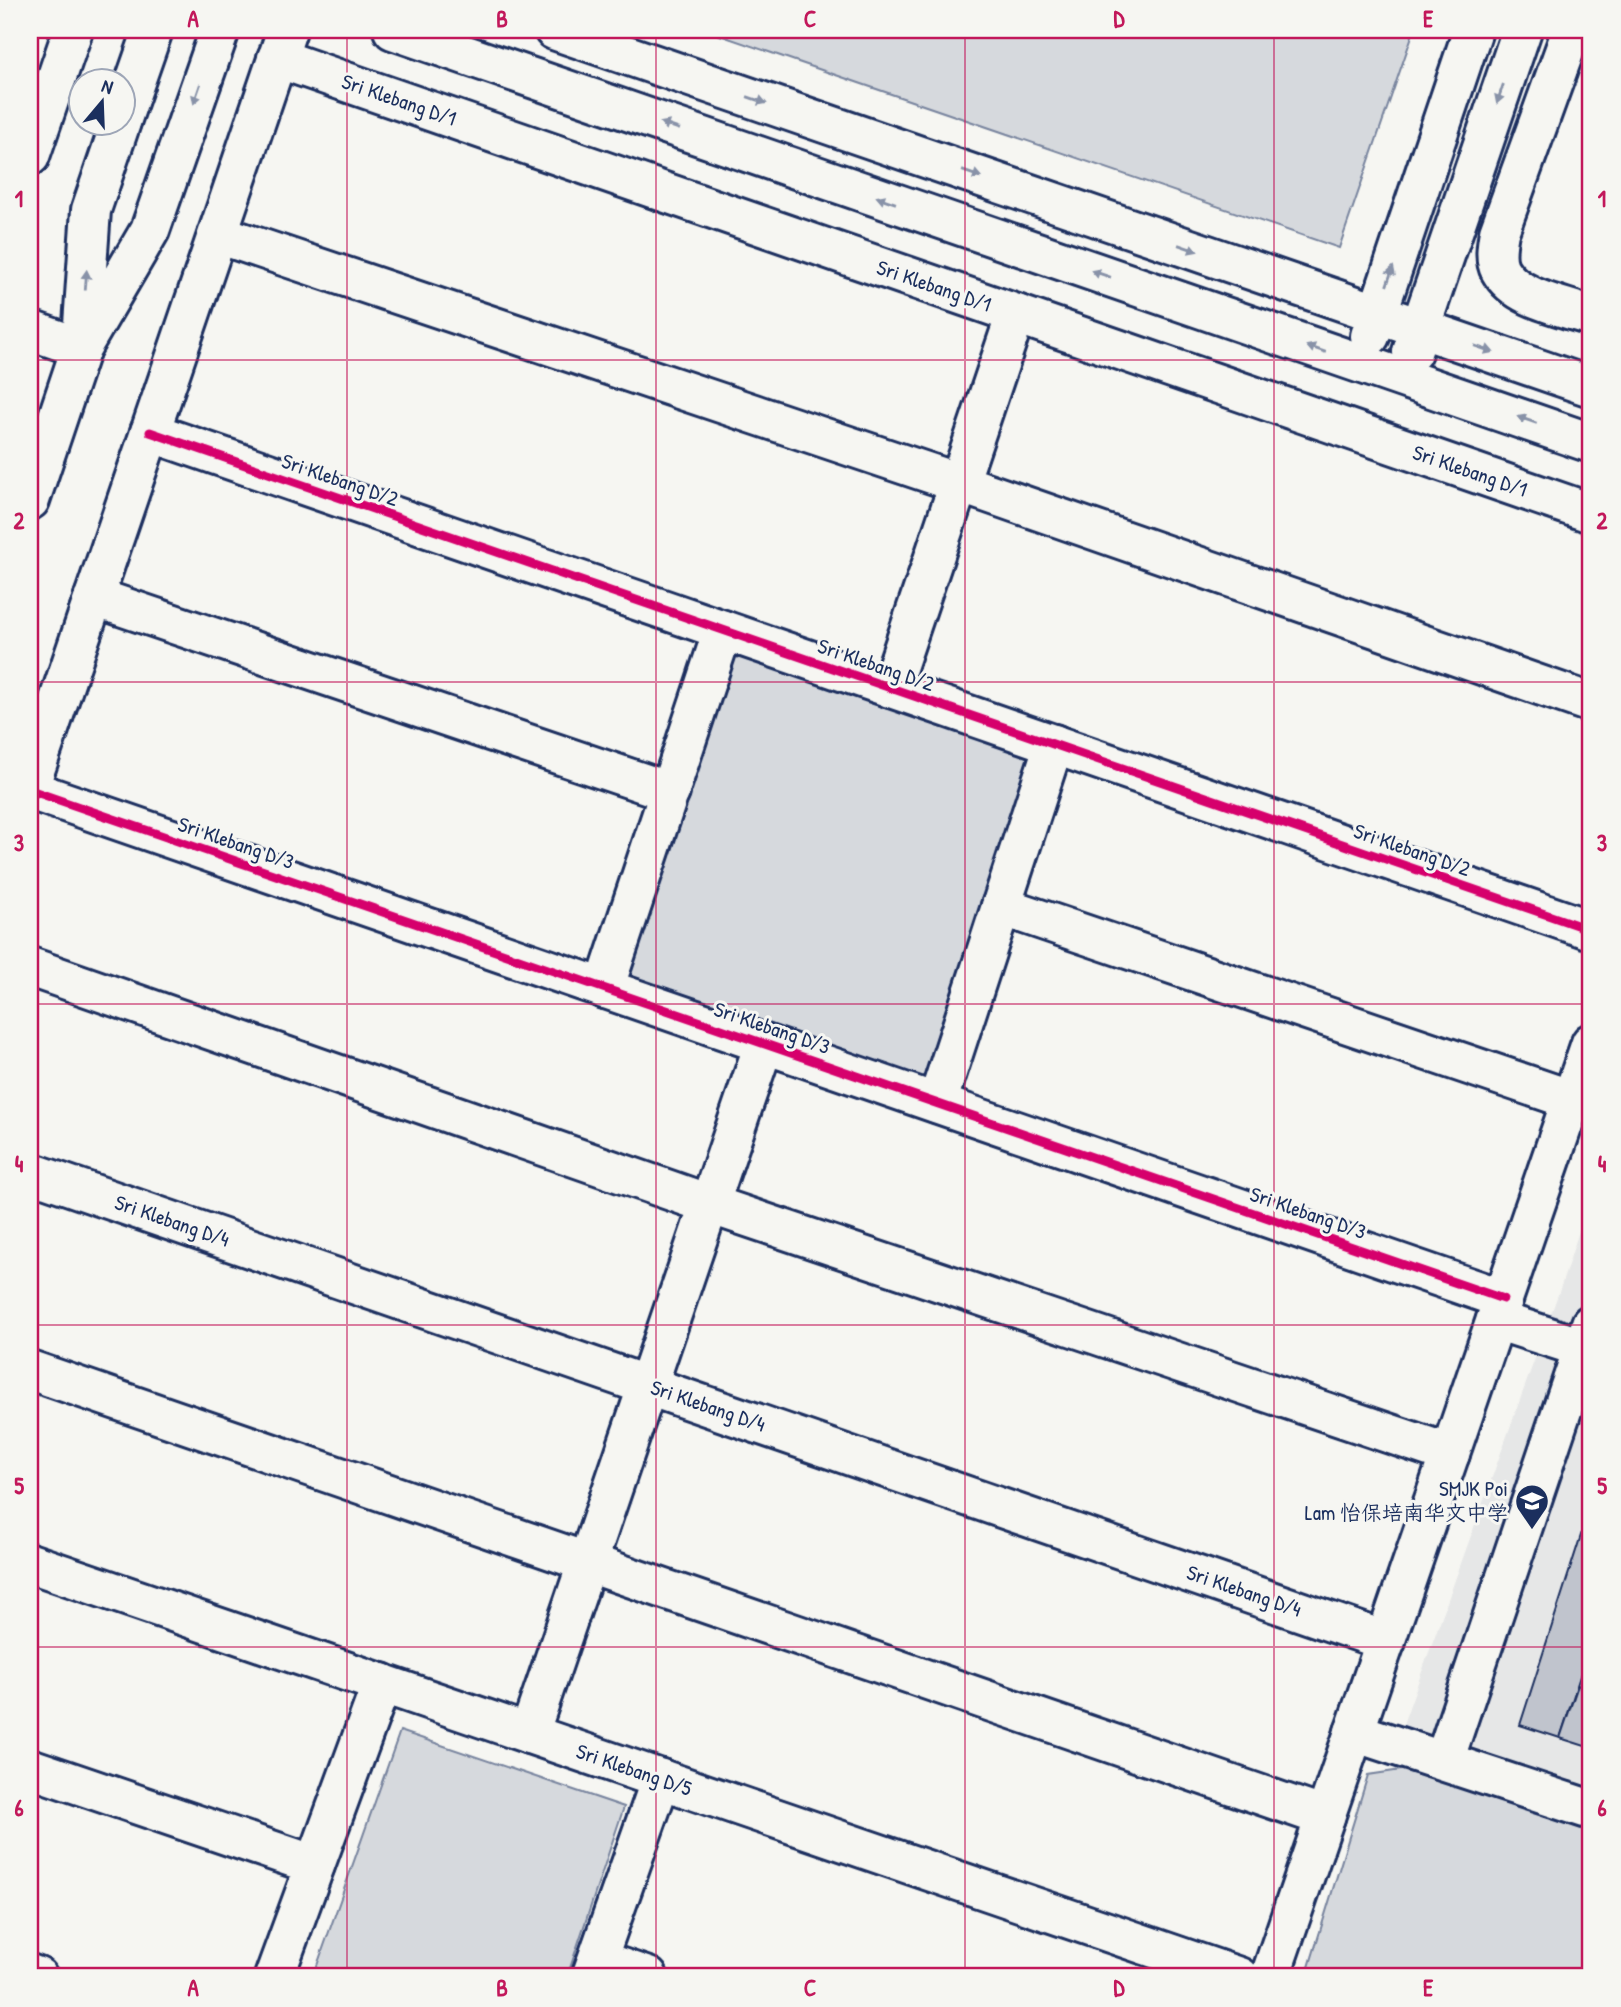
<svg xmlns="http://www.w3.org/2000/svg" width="1621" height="2007" viewBox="0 0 1621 2007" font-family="'Patrick Hand','LXGW WenKai TC',sans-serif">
  <rect width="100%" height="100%" fill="#f6f6f2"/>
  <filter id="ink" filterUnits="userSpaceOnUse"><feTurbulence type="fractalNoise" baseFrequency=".0143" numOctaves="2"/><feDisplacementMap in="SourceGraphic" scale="14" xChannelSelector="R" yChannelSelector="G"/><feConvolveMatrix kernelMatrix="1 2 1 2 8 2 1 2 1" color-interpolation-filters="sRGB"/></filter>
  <g filter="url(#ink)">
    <path fill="#e6e7e7" d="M 1591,1195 L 1591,1830 L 1389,1763 L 1560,1289 Z"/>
    <g fill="#d6d9dd" stroke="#78849e" stroke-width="2">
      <path d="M 705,30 L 1414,30 L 1339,248 Z"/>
      <path d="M 723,630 L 1054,744 L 937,1103 L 604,989 Z"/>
      <path d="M 400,1731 L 624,1807 L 567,1977 L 313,1977 Z"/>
      <path d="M 1408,1769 L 1591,1829 L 1591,1977 L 1306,1977 L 1368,1775 Z"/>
    </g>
    <g fill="#c0c4cd" stroke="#1b2f5e" stroke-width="2">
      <path d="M 1591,1504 L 1591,1642 L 1560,1738 L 1520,1725 Z"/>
      <path d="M 1578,1685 L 1591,1689 L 1591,1748 L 1560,1738 Z"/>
    </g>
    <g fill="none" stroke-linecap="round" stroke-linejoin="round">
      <g stroke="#1b2f5e" stroke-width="44">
        <g id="minor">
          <path d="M 393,30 L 1591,443"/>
          <path d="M 554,30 L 1591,387"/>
          <path d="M 1572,30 L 1499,232 C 1497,243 1494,259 1500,270 C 1516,299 1562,306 1591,316"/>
          <path d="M 277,58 L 1591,513"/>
          <path d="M 122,119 L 153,30"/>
          <path d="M 30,156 L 73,30"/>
          <path d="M 218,234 L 959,483 L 1591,703"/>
          <path d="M 30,330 L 81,348"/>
          <path d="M 1370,336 L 1473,30"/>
          <path d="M 82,339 L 91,210 L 121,122"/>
          <path d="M 1412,352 L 1522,30"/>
          <path d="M 150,432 L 1591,930"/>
          <path d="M 30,500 L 81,348 L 150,230 L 220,30"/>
          <path d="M 94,597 L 670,792"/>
          <path d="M 890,688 L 1016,314"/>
          <path d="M 30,785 L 287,30"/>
          <path d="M 30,790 L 1503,1299"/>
          <path d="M 1001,906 L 1572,1100"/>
          <path d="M 30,967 L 709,1204 L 1450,1454"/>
          <path d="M 604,989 L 723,630"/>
          <path d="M 937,1103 L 1054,744"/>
          <path d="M 30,1172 L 1386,1641"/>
          <path d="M 1496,1320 L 1583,1348 L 1591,1324"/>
          <path d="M 30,1370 L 1325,1817"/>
          <path d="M 30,1563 L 1239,1977"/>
          <path d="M 1354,1732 L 1591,1810"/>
          <path d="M 529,1734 L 764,1044"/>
          <path d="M 1444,1761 L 1583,1348"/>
          <path d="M 30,1768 L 315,1865"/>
          <path d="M 598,1960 L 648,1977"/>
          <path d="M 30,1974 L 38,1977"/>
          <path d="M 274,1977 L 382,1683"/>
          <path d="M 591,1977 L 661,1779"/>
          <path d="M 1270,1977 L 1591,1043"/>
        </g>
      </g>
      <use href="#minor" stroke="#f6f6f2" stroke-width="38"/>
      <g stroke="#f6f6f2" stroke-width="13">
        <g id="cycleway">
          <path d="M 150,432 L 1591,930"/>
          <path d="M 30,790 L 1503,1299"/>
        </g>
      </g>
      <use href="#cycleway" stroke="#d6006c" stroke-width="9"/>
    </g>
    <defs><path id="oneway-solid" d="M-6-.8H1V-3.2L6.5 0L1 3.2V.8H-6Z" transform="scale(1.75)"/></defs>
    <g fill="#8892a8">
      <use href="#oneway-solid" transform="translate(197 94) rotate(109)"/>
      <use href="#oneway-solid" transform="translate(1500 94) rotate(109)"/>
      <use href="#oneway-solid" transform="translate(757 100) rotate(19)"/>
      <use href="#oneway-solid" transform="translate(670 126) rotate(-161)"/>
      <use href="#oneway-solid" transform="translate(972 174) rotate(19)"/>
      <use href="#oneway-solid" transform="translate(886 200) rotate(-161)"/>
      <use href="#oneway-solid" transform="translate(1188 248) rotate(19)"/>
      <use href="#oneway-solid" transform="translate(1101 274) rotate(-161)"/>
      <use href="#oneway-solid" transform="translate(1390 276) rotate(-71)"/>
      <use href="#oneway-solid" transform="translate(86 280) rotate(-86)"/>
      <use href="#oneway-solid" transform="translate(1316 349) rotate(-161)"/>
      <use href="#oneway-solid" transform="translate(1484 349) rotate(19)"/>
      <use href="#oneway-solid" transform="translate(1527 420) rotate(-161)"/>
    </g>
  </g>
  <path fill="none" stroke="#c2185b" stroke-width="2" stroke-opacity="0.55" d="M 347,30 L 347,1977M 656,30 L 656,1977M 965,30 L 965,1977M 1274,30 L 1274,1977M 30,360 L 1591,360M 30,682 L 1591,682M 30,1004 L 1591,1004M 30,1325 L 1591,1325M 30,1647 L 1591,1647"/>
  <defs>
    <g id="school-pin" transform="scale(1.75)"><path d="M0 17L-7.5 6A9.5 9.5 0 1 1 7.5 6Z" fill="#1b2f5e" stroke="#f6f6f2"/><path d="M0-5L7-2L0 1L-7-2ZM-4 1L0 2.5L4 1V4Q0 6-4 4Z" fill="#fff"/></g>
  </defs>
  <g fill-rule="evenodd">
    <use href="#school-pin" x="1532" y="1501"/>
  </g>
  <g text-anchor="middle" stroke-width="6" stroke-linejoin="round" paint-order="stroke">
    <g font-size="21" fill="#1b2f5e" stroke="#f6f6f2">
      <text transform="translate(399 100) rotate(19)" y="7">Sri Klebang D/1</text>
      <text transform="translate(934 286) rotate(19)" y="7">Sri Klebang D/1</text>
      <text transform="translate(1470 471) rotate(19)" y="7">Sri Klebang D/1</text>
      <text transform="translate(340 480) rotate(19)" y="7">Sri Klebang D/2</text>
      <text transform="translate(876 665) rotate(19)" y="7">Sri Klebang D/2</text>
      <text transform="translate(236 843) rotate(19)" y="7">Sri Klebang D/3</text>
      <text transform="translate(1412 850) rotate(19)" y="7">Sri Klebang D/2</text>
      <text transform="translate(772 1028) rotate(19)" y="7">Sri Klebang D/3</text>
      <text transform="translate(1308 1213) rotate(19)" y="7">Sri Klebang D/3</text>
      <text transform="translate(172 1221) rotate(19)" y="7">Sri Klebang D/4</text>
      <text transform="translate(708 1406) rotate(19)" y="7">Sri Klebang D/4</text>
      <text transform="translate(1244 1591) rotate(19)" y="7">Sri Klebang D/4</text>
      <text transform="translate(634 1770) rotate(19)" y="7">Sri Klebang D/5</text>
    </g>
    <g font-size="21" fill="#1b2f5e" stroke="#f6f6f2" text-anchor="end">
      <text x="1508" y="1496">SMJK Poi<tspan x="1508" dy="24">Lam 怡保培南华文中学</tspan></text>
    </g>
  </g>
  <rect width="1621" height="2007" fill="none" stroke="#f6f6f2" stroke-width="77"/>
  <g transform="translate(102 102) rotate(19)"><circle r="33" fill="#f6f6f2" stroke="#9ea6b7" stroke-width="2"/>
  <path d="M0-5L12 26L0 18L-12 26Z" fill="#1b2f5e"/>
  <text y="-10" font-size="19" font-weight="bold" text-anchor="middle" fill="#1b2f5e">N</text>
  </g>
  <rect x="38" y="38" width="1544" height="1930" fill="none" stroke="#c2185b" stroke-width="2.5"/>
  <g font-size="23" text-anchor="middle" font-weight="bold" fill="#c2185b">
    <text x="193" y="27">A</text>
    <text x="502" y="27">B</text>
    <text x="810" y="27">C</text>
    <text x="1119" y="27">D</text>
    <text x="1428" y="27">E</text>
    <text x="19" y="207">1</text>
    <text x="1602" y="207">1</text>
    <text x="19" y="529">2</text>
    <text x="1602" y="529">2</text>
    <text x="19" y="851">3</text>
    <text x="1602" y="851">3</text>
    <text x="19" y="1172">4</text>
    <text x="1602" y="1172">4</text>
    <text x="19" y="1494">5</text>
    <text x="1602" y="1494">5</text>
    <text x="19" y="1816">6</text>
    <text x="1602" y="1816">6</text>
    <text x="193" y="1996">A</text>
    <text x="502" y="1996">B</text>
    <text x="810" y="1996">C</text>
    <text x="1119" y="1996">D</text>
    <text x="1428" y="1996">E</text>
  </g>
</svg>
